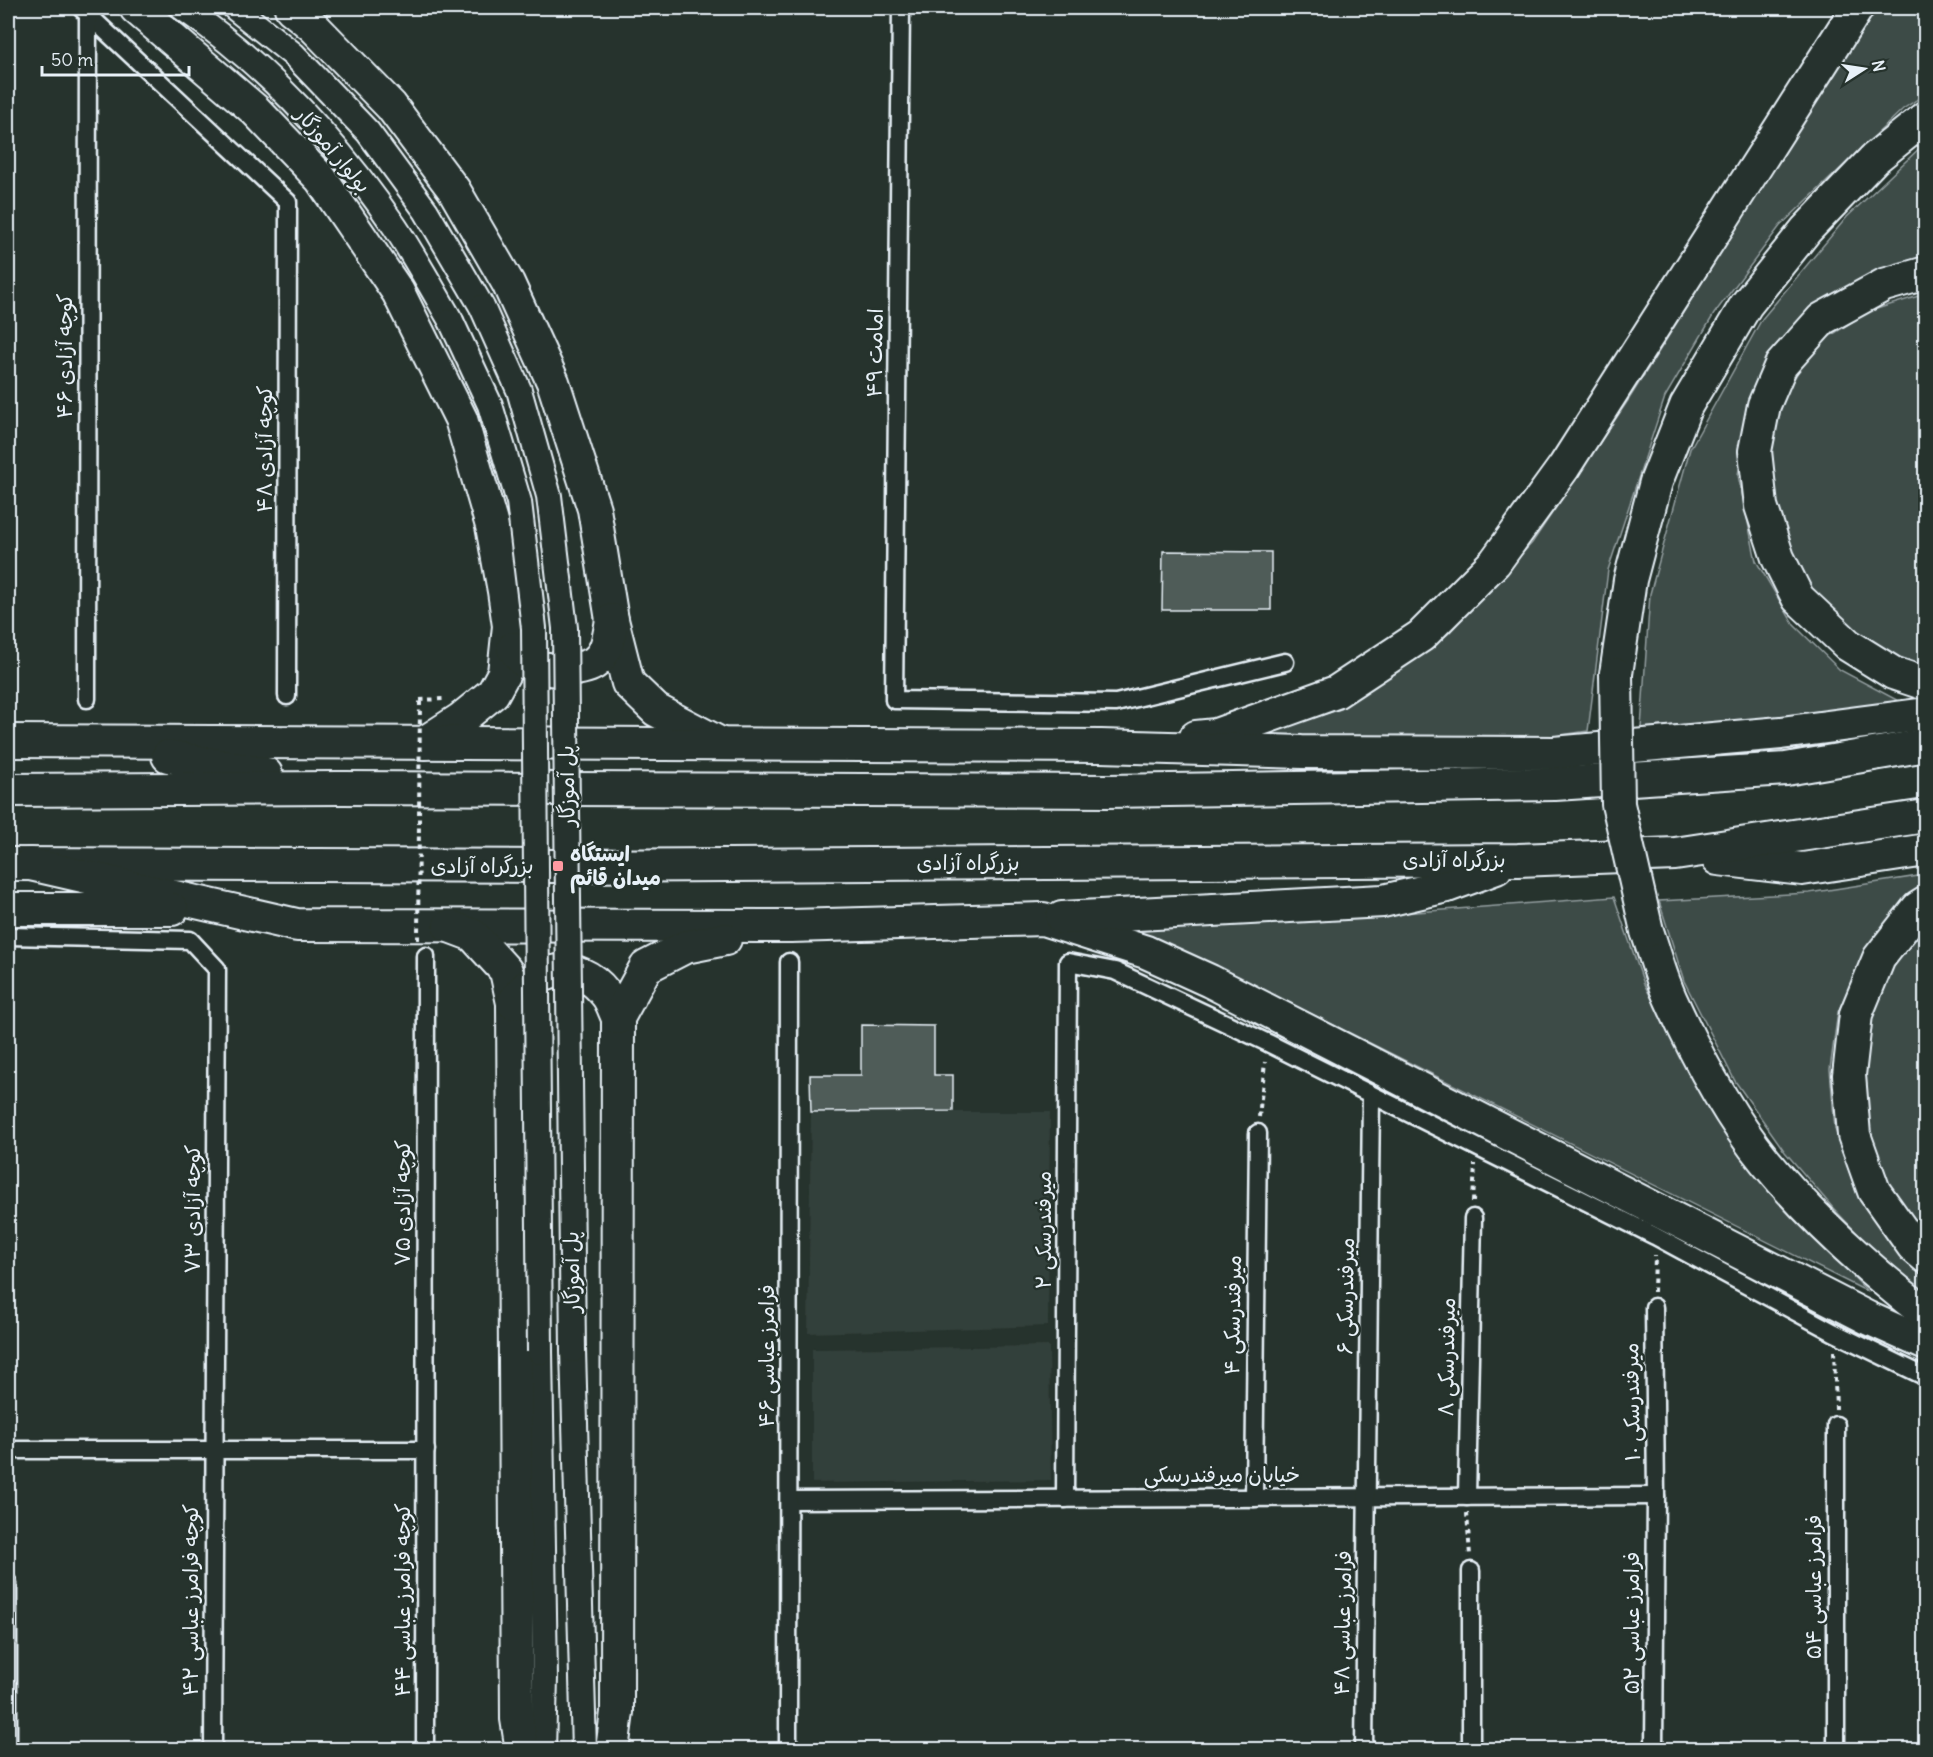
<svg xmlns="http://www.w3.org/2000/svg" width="1933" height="1757" viewBox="0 0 1933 1757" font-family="Delius,'Playpen Sans Arabic',sans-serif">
  <rect width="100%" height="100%" fill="#26332d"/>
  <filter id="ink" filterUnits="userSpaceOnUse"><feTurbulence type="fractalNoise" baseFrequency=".0167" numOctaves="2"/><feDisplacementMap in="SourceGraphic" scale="12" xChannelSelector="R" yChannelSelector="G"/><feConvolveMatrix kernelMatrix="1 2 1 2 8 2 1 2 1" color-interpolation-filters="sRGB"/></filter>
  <g filter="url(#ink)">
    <g fill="#333f3a">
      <path d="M 811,1112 L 1050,1112 L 1048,1326 L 808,1333 Z"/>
      <path d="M 1049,1346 L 1051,1480 L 812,1483 L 812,1349 Z"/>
    </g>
    <g fill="#3e4b47" stroke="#939ea0" stroke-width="1.5">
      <path d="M 1874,8 L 1925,8 L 1925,94 L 1903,109 L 1780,226 L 1714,314 L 1665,397 L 1608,570 L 1588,731 L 1554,736 L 1242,740 L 1341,709 L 1448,634 L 1532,543 L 1629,399 Z"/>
      <path d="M 1925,143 L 1925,264 L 1850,289 L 1750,399 L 1738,475 L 1756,561 L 1794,625 L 1840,670 L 1908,706 L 1641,728 L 1650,594 L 1690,449 L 1762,319 L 1847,217 Z"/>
      <path d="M 1925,294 L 1925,676 L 1868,651 L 1817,603 L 1780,539 L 1769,465 L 1780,402 L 1813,347 L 1867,312 Z"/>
      <path d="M 1925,875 L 1925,880 L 1865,951 L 1838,1012 L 1830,1069 L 1835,1129 L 1856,1192 L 1894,1249 L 1925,1278 L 1925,1294 L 1882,1259 L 1833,1208 L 1785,1152 L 1735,1081 L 1684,981 L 1659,901 L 1809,893 Z"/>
      <path d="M 1614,897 L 1644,984 L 1704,1098 L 1762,1181 L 1868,1292 L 1218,967 L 1114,924 L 1350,917 Z"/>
      <path d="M 1925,924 L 1925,1233 L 1892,1190 L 1869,1134 L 1865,1082 L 1870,1020 L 1890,972 L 1919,929 Z"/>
    </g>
    <g fill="#505c59" stroke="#e8f1f8" stroke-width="1.5">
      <path d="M 1163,551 L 1271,552 L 1271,610 L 1162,610 Z"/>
      <path d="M 861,1025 L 934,1026 L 934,1075 L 953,1075 L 953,1111 L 811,1112 L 810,1075 L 861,1075 Z"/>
    </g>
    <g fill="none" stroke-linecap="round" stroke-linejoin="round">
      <g stroke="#e8f1f8" stroke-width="21">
        <g id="street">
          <path d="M 81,8 L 288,202 L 287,696"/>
          <path d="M 901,8 L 894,700 L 1116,703 L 1285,662"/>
          <path d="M 87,699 L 88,13"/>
          <path d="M 8,936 L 190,940 L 217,969 L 213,1750"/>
          <path d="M 8,1450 L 426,1450"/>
          <path d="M 1467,1497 L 1473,1218"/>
          <path d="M 1254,1498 L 1258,1133"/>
          <path d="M 1065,1499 L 1068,962 L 1115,971 L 1268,1043 L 1655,1236 L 1833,1332 L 1926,1377"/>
          <path d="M 789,1500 L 1656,1496"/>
          <path d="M 1471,1571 L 1471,1750"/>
          <path d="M 8,1583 L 8,1750"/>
          <path d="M 425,1750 L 426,956"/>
          <path d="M 788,1750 L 789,962"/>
          <path d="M 1364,1750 L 1371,1096"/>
          <path d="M 1654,1750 L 1656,1496 L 1654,1307"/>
          <path d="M 1836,1750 L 1836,1425"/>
        </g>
      </g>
      <g stroke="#e8f1f8" stroke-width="28">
        <g id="secondary">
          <path d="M 183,8 C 266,65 338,143 395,227 C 415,257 433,290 451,321"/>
          <path d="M 235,8 L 294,55 L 368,132 L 426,211 L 482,307"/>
          <path d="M 573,1350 L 584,1750"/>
          <path d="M 540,1352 L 545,1678 L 543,1750"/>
        </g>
      </g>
      <g stroke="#e8f1f8" stroke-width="36">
        <g id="highway">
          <path d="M 136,8 L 255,110 L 321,179 L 398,292 L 461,419 L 492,526 L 504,591 L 509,626 L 504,673 L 493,693 L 461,719 L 424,743"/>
          <path d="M 291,8 L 313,26 L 391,106 L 454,190 L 508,283 L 553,382 L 594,509 L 612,620 L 628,683 L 656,710 L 717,742"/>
          <path d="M 1926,273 L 1884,285 L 1822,319 L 1781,365 L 1764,405 L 1755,451 L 1761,506 L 1778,558 L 1798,598 L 1848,645 L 1893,673 L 1926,684"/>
          <path d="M 513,648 C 517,652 521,660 525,662 C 539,672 580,672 594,663 C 608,654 609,635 612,620"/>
          <path d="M 1616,674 L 1630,580 L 1656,482 L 1686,406 L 1746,305 L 1806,230 L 1874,159 L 1926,117"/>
          <path d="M 1196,737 L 1216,735 L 1336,692 L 1421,636 L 1495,562 L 1564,467 L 1857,8"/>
          <path d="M 8,741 L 1101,746 L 1302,752 L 1554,753 L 1781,733 L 1926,714"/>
          <path d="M 168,756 L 266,774"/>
          <path d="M 8,790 L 341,788 L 1108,791 L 1555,784 L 1786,769 L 1926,745"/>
          <path d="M 1718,859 L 1802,869 L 1926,850"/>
          <path d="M 8,864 L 558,866 L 1518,860 L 1675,854 L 1926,816"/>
          <path d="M 30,864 L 297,925 L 791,926 L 1043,919 L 1146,952 L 1210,981 L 1868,1318 L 1926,1344"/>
          <path d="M 1926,903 L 1918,908 L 1879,958 L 1856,1014 L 1849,1075 L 1854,1135 L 1874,1191 L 1913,1246 L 1926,1257"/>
          <path d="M 8,909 L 172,909"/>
          <path d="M 1062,918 L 1383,901 L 1447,886 L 1496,868"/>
          <path d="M 449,926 L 473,935 L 506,971 L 513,1003 L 517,1719 L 522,1750"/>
          <path d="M 1647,931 C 1655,954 1661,978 1671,1000 C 1696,1055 1726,1113 1765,1161 C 1812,1218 1867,1268 1926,1314"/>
          <path d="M 513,1003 C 535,968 577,957 605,993 C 611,999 614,1010 618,1018 L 617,1712 L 612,1750"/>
          <path d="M 618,1018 L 646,967 L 685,947 L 725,939"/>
        </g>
      </g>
      <g stroke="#e8f1f8" stroke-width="4" stroke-dasharray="4.5 4.5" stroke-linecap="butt">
        <path d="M 420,700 L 443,699"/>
        <path d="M 1259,1117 L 1265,1062"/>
        <path d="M 1473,1202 L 1475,1164"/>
        <path d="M 1654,1292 L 1655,1255"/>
        <path d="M 1834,1351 L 1836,1409"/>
        <path d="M 1467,1513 L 1470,1556"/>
      </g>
      <use href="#street" stroke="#26332d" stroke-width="16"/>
      <use href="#secondary" stroke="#26332d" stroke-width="24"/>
      <use href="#highway" stroke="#26332d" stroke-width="32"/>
      <g stroke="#e8f1f8" stroke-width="28" stroke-linecap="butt">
        <g id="secondary-bridge">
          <path d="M 482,307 L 519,390 L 549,496 L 565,628 L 573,1350"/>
          <path d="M 451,321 L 490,405 L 519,502 L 534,628 L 540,1352"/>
        </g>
      </g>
      <g stroke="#e8f1f8" stroke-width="36" stroke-linecap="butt">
        <path id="highway-bridge" d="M 1616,674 L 1618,804 L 1647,931"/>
      </g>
      <path stroke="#e8f1f8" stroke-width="4" stroke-dasharray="4.5 4.5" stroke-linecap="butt" d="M 418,940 L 420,700"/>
      <use href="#secondary-bridge" stroke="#26332d" stroke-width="24"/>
      <use href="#highway-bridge" stroke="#26332d" stroke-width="32"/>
    </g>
  </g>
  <rect fill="#ff9aa2" stroke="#26332d" stroke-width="2" x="552" y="860" width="12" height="12" rx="3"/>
  <g text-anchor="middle" stroke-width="5" stroke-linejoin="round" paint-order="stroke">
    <g font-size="21" fill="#e8f1f8" stroke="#26332d">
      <text transform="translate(333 150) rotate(50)" y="7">بولوار آموزگار</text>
      <text transform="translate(875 353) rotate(-89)" y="7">امامت ۴۹</text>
      <text transform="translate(65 356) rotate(-90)" y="7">کوچه آزادی ۴۶</text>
      <text transform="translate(265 449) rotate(-90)" y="7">کوچه آزادی ۴۸</text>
      <text transform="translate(567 786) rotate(-91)" y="7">پل آموزگار</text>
      <text x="1454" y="867">بزرگراه آزادی</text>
      <text x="968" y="870">بزرگراه آزادی</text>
      <text x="482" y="873">بزرگراه آزادی</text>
      <text transform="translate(403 1203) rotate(-90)" y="7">کوچه آزادی ۷۵</text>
      <text transform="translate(193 1209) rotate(-90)" y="7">کوچه آزادی ۷۳</text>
      <text transform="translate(1044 1230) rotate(-90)" y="7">میرفندرسکی ۲</text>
      <text transform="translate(572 1272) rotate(-91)" y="7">پل آموزگار</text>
      <text transform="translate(1346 1296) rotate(-89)" y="7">میرفندرسکی ۶</text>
      <text transform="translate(1233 1315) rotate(-89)" y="7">میرفندرسکی ۴</text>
      <text transform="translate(767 1356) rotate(-90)" y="7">فرامرز عباسی ۴۶</text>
      <text transform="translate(1447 1357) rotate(-89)" y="7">میرفندرسکی ۸</text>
      <text transform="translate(1632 1402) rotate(-91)" y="7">میرفندرسکی ۱۰</text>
      <text x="1222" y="1482">خیابان میرفندرسکی</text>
      <text transform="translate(1814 1587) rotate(-90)" y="7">فرامرز عباسی ۵۴</text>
      <text transform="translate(191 1600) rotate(-90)" y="7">کوچه فرامرز عباسی ۴۲</text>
      <text transform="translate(403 1600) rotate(-90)" y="7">کوچه فرامرز عباسی ۴۴</text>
      <text transform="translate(1343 1623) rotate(-89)" y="7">فرامرز عباسی ۴۸</text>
      <text transform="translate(1632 1623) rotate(-90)" y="7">فرامرز عباسی ۵۲</text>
    </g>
    <g font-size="21" font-weight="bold" fill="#e8f1f8" stroke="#26332d" text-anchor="start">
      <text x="570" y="861">ایستگاه<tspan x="570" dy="24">میدان قائم</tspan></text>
    </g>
  </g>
  <rect width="1933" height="1757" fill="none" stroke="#26332d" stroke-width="30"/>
  <rect x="15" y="15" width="1903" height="1727" fill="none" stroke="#e8f1f8" stroke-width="2" filter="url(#ink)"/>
  <g transform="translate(1864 69) rotate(78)" stroke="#26332d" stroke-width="4.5" paint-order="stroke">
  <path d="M0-4.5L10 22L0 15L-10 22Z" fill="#e8f1f8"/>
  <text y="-9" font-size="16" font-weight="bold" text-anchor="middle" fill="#e8f1f8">N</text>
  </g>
  <path d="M42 66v9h147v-9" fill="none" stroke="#e8f1f8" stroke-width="3"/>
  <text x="51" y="66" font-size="18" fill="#e8f1f8" stroke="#26332d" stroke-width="4.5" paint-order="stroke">50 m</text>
</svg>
